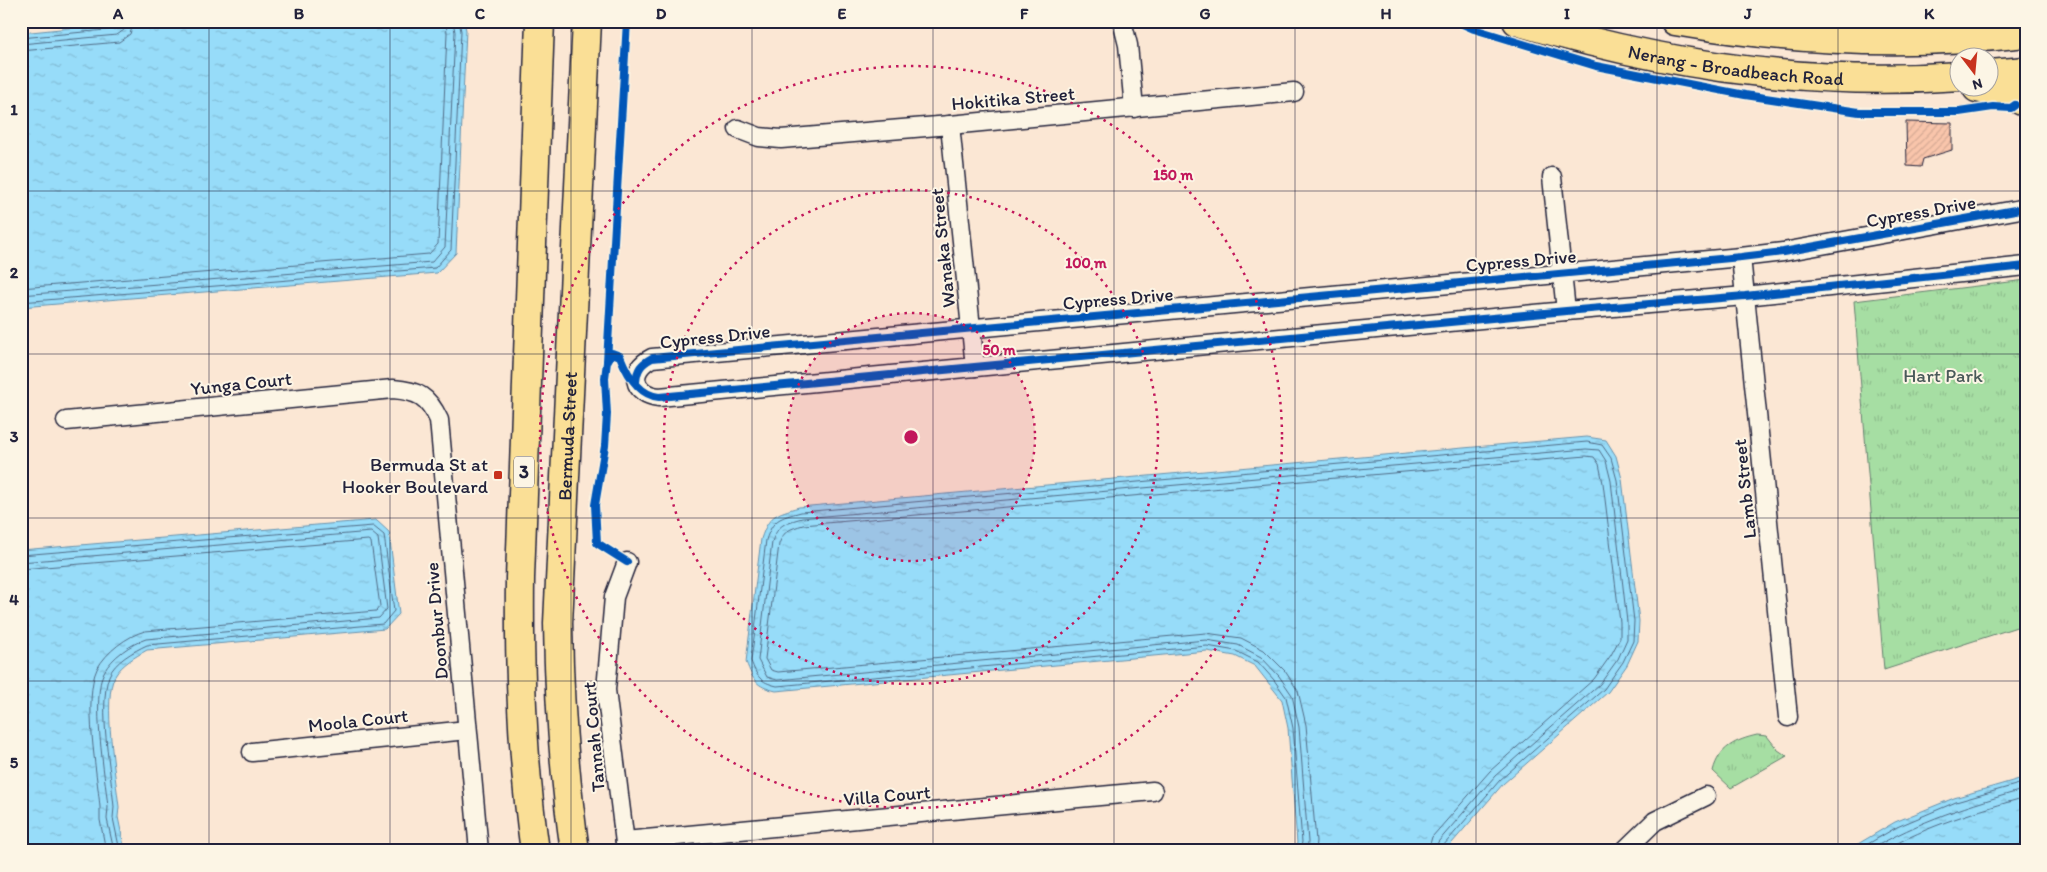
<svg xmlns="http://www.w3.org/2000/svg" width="2047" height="872" viewBox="0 0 2047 872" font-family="Itim,sans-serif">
  <defs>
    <pattern id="grass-tufts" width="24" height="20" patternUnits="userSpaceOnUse" patternTransform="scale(1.25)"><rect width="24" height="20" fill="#a6dea3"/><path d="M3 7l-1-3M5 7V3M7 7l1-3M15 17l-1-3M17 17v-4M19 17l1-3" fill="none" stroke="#8fbe8d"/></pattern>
    <pattern id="water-ripples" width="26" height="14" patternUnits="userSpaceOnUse" patternTransform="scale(1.25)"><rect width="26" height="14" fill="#97dcf9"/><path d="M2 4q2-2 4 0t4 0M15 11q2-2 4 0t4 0" fill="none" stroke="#82bcd6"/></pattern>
    <pattern id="building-hatch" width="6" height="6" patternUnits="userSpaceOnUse" patternTransform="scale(1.25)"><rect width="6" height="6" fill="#f9c5ab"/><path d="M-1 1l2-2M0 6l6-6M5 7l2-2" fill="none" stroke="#d5a994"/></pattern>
  </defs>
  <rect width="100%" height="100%" fill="#fbe7d4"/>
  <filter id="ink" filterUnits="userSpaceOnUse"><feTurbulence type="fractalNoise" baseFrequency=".02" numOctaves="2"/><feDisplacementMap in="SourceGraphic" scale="10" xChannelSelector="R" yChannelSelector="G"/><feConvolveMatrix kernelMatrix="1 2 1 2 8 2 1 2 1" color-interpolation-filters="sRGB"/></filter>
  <g filter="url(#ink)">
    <g fill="url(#grass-tufts)" stroke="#64806f">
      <path d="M 2026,280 L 2026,624 L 1884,670 L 1854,301 Z"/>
      <path d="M 1757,735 L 1767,736 L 1778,750 L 1787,756 L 1731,788 L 1713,771 C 1719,747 1736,740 1757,735 Z"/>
    </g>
    <g fill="url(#water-ripples)" stroke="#6892ad">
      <path d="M 139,21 L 464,21 L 466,30 L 456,253 L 437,273 L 21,307 L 21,33 Z"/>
      <path d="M 1587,437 L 1606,440 L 1616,456 L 1622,479 L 1639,621 L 1638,641 L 1627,665 L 1608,692 L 1503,784 L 1445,851 L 1295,851 L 1297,843 L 1288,728 L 1282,700 L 1255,666 L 1235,656 L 1207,651 L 776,691 C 755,686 754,681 746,662 L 761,539 C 769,515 775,514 799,507 Z"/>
      <path d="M 376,520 L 389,532 L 399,614 L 385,629 L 147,650 C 135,657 122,664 115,676 C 102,698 116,779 119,807 L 118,817 L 125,851 L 21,851 L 21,550 Z"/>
      <path d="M 2026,777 L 2026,851 L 1846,851 L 1895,822 L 1954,798 Z"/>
    </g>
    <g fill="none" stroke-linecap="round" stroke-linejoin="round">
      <g stroke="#516c87" stroke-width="1">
        <path d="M 21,38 L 115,29 L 119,26 L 120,21"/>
        <path d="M 21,44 L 117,35 L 124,30 L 126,21"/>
        <path d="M 21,51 L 119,42 L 130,34 L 134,21"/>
        <path d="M 21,288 L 429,254 L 438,244 L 447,33 L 446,21"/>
        <path d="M 21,295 L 432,262 L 445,247 L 455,32 L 453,21"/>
        <path d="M 21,302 L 435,268 L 451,250 L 461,31 L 459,21"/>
        <path d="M 21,555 L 373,526 L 384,535 L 394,611 L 383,624 L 147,645 C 134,651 114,662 109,676 C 98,706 111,773 114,807 L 113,818 L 120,851"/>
        <path d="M 21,562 L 371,532 L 378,538 L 387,609 L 379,618 L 146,639 C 131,644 112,657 104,672 C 91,697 105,776 108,807 L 107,819 L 114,851"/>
        <path d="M 21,569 L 368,540 L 371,542 L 380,606 L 376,611 L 145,631 C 127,636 106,652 97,669 C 83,698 97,773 100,807 L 100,820 L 106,851"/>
        <path d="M 1300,851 L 1302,842 L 1293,728 L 1286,697 L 1274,680 L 1258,662 L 1236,651 L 1207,646 L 777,686 C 760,682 757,677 751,661 L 766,540 C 773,519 779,518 801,512 L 1587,442 L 1602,445 L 1611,458 L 1617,480 L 1634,621 L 1633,641 L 1623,662 L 1604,689 L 1500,780 L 1443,846 L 1442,851"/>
        <path d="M 1307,851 L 1308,842 L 1299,727 L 1292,695 L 1279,676 L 1261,657 L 1238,645 L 1206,640 L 777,680 L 767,677 L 758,660 L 772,542 C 778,524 785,523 802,518 L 1586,449 L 1599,450 L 1606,461 L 1611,481 L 1627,622 L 1627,639 L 1618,659 L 1600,684 L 1495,776 L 1438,842 L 1436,851"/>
        <path d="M 1315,851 L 1316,841 L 1306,725 L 1298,691 L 1285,671 L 1264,650 L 1241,638 L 1206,633 L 778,672 L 771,670 L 765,659 L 779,544 C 784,530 790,529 803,525 L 1586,456 L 1594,457 L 1599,464 L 1603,483 L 1620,622 L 1620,638 L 1611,655 L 1594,679 L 1490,771 L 1432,837 L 1428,851"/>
        <path d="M 1856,851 L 1897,827 L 1956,802 L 2026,782"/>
        <path d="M 1868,851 C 1920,820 1969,805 2026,789"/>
        <path d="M 1883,851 C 1928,825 1977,811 2026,797"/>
      </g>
    </g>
    <path fill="url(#building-hatch)" stroke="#22223b" d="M 1906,122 L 1952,123 L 1952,150 L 1923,159 L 1921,167 L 1907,166 Z"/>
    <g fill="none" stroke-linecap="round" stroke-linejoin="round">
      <g stroke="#22223b" stroke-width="21">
        <g id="street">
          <path d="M 1122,21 L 1128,45 L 1134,108"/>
          <path d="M 950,125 L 975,367"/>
          <path d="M 738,129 L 759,137 L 781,139 L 950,125 L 1294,92"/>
          <path d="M 1552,177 L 1566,311"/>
          <path d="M 2026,208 L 1783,252 L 1741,257 L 652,358 C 628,370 632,394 659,397 L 1566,311 L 1745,296 L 2026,266"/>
          <path d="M 1741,257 L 1788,717"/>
          <path d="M 66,421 L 393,389 C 418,391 428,396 439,420 L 479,851"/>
          <path d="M 252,752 L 467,730"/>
          <path d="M 625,841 L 1153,791"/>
          <path d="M 626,851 L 606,690 L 614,597 L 627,562"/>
          <path d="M 1624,851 L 1655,821 L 1706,796"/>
        </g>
      </g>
      <g stroke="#22223b" stroke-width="31">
        <g id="primary">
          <path id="s1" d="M 1517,21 C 1661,65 1809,87 1960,76"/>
          <path d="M 1675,21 C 1791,41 1909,46 2026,33"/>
          <path d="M 1990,74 L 2026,71"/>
          <path d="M 1977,88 L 2010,95 L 2026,103"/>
          <path d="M 535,851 C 522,760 519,669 520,578 L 540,21"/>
          <path id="s2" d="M 575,851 C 564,775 559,699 558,623 L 587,21"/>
        </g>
      </g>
      <use href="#street" stroke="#fcf5e5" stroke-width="18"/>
      <use href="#primary" stroke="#fadf96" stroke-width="28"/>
      <g stroke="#fcf5e5" stroke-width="11">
        <g id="cycleway">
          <path d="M 1456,21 L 1474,29 L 1596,66 L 1745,95 L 1859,112 L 1959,112 L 1993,107 L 2011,108 L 2015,105"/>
          <path d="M 607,361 L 627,21"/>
          <path d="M 636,382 C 637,369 641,364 652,358 L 1741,257 L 1783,252 L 2026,208"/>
          <path d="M 627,562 L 597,543 L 595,505 L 605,446 L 607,414 L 605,378 L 607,362 L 612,353 L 620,356 C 627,374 639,395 659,397 L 1566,311 L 1745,296 L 2026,266"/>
        </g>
      </g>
      <use href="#cycleway" stroke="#0057b8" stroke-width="8"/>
    </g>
  </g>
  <path fill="none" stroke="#22223b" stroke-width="1" stroke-opacity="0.55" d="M 209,21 L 209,851M 390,21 L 390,851M 571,21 L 571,851M 752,21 L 752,851M 933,21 L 933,851M 1114,21 L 1114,851M 1295,21 L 1295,851M 1476,21 L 1476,851M 1657,21 L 1657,851M 1838,21 L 1838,851M 21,191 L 2026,191M 21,354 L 2026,354M 21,518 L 2026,518M 21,681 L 2026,681"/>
  <circle cx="911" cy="437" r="124" fill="#c2185b" fill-opacity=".12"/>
  <g fill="none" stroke="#c2185b" stroke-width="2.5" stroke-dasharray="2.5 5">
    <circle cx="911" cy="437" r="124"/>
    <circle cx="911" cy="437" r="247"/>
    <circle cx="911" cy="437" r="371"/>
  </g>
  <rect fill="#c8321e" stroke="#fcf5e5" stroke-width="2" x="493" y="470" width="10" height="10" rx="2.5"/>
  <g text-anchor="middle" stroke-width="4" stroke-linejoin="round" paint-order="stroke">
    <rect fill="#fcf5e5" stroke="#63616e" stroke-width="1" x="514" y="456.5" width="20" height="31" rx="4"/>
    <g font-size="18" font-weight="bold" fill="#22223b">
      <text x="524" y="478">3</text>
    </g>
    <g font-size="19" fill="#22223b" stroke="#fcf5e5">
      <text dy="7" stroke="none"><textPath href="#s1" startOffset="224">Nerang - Broadbeach Road</textPath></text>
      <text transform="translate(1013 98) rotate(-5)" y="7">Hokitika Street</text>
      <text transform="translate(1921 211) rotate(-10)" y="7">Cypress Drive</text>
      <text transform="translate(942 248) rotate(-96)" y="7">Wanaka Street</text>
      <text transform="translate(1521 260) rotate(-5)" y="7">Cypress Drive</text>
      <text transform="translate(1118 298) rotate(-5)" y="7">Cypress Drive</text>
      <text transform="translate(715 336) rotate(-6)" y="7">Cypress Drive</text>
      <text transform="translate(241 383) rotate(-6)" y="7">Yunga Court</text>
      <text dy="7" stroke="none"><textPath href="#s2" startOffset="416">Bermuda Street</textPath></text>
      <text transform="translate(1744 489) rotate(-96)" y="7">Lamb Street</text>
      <text transform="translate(436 621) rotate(-95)" y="7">Doonbur Drive</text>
      <text transform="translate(358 720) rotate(-6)" y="7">Moola Court</text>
      <text transform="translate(593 737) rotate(-95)" y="7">Tannah Court</text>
      <text transform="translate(887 795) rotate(-5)" y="7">Villa Court</text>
    </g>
    <g font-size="19" fill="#4a5a5a" stroke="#fcf5e5">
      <text x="1943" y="382">Hart Park</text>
    </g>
    <g font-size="19" fill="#22223b" stroke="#fcf5e5" text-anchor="end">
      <text x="488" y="471">Bermuda St at<tspan x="488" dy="22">Hooker Boulevard</tspan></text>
    </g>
  </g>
  <circle cx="911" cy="437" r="8" fill="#c2185b" stroke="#fcf5e5" stroke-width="2.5"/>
  <g font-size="15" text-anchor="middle" font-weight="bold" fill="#c2185b" stroke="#fcf5e5" stroke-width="4" stroke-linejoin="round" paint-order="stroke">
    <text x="1173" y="180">150 m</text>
    <text x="1086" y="268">100 m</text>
    <text x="999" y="355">50 m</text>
  </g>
  <rect width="2047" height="872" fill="none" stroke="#fcf5e5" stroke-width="55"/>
  <g transform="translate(1974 72) rotate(164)"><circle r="24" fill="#fcf5e5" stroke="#a5a1a1"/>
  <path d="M0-4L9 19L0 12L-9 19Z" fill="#c8321e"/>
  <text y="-8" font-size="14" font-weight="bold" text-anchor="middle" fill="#22223b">N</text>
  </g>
  <rect x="28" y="28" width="1992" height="816" fill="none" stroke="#22223b" stroke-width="2"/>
  <g font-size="16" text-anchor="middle" font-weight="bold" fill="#22223b">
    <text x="118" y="19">A</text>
    <text x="299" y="19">B</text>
    <text x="480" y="19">C</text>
    <text x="661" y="19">D</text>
    <text x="842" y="19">E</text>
    <text x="1024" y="19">F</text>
    <text x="1205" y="19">G</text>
    <text x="1386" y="19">H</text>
    <text x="1567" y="19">I</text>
    <text x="1748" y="19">J</text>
    <text x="1929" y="19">K</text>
    <text x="14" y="115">1</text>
    <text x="14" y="278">2</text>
    <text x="14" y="442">3</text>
    <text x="14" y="605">4</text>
    <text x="14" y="768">5</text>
  </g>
</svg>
